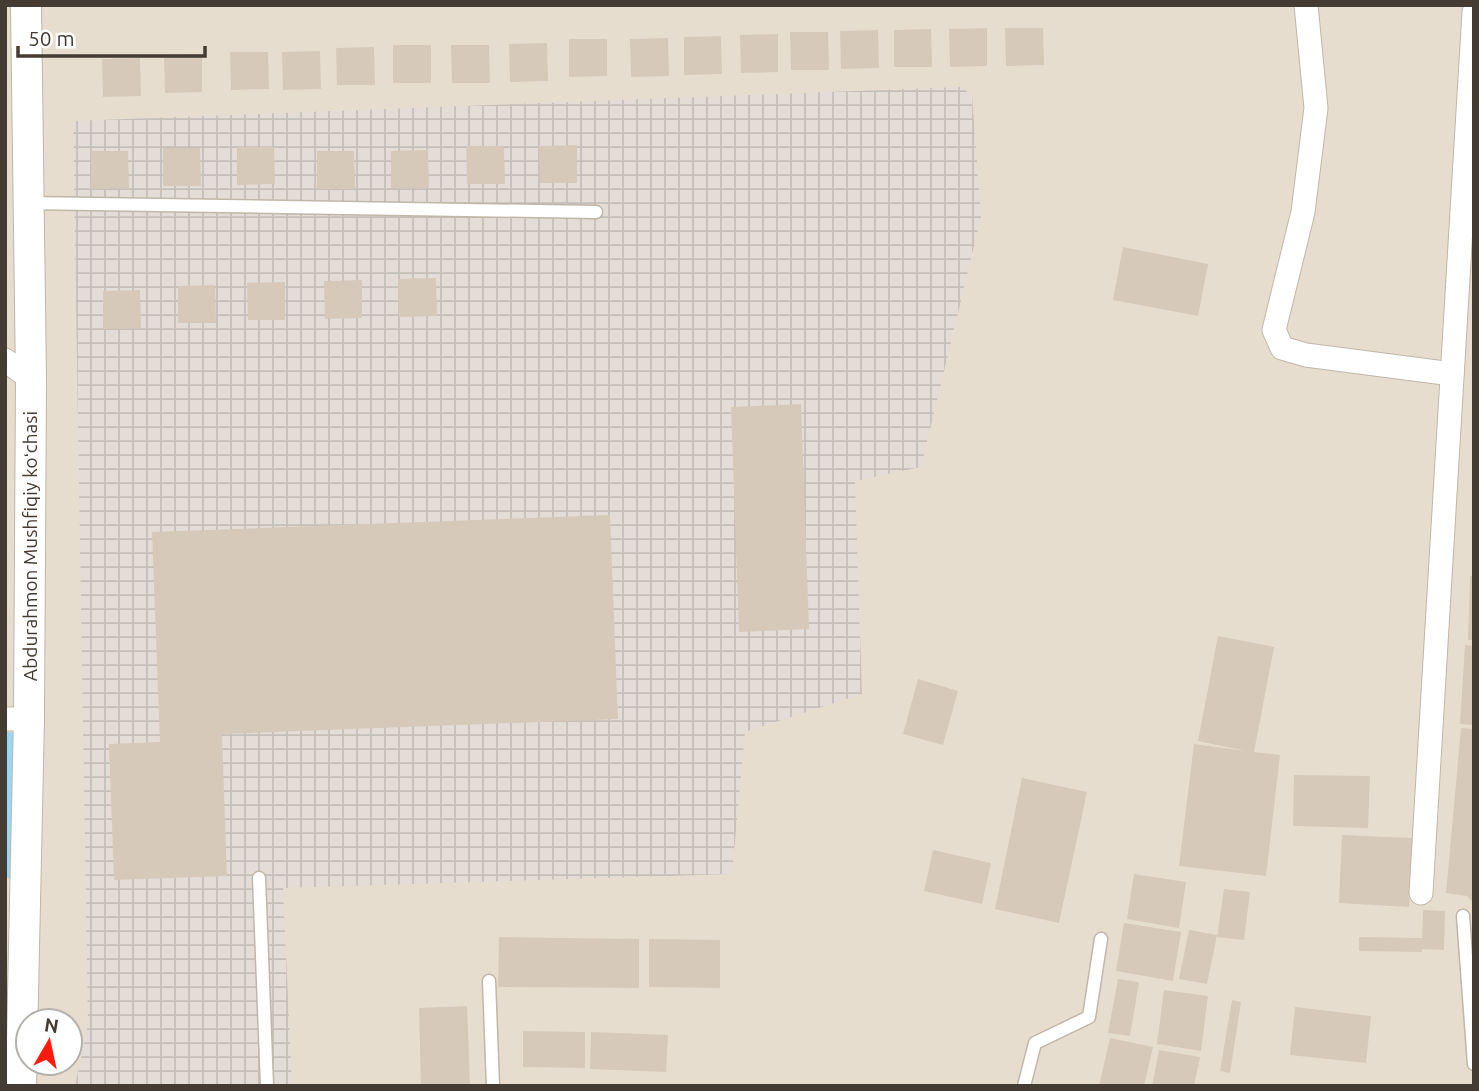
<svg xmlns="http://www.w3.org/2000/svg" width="1479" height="1091" viewBox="0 0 1479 1091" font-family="Ubuntu,sans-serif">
  <defs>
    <pattern id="industrial-grid" width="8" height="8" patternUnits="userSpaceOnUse" patternTransform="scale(1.75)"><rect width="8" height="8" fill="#e4ddd7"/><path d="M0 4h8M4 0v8" fill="none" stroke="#c5bfb9"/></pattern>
  </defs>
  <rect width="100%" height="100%" fill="#f2ece2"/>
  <path fill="#e7ddcf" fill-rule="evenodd" d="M 5,5 L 1474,5 L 1474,1086 L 5,1086 ZM 28,1021 L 70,1021 L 70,1063 L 28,1063 Z"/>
  <path fill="url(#industrial-grid)" d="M 961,87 L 972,95 L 981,217 L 921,467 L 855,481 L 862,694 L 745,732 L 732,874 L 283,888 L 292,1086 L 75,1086 L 88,1025 L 73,121 Z"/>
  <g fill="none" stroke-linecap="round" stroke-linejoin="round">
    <path stroke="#99d7f4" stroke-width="26" d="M 8,745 L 13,866"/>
  </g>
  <g fill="#d7c9b9">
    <path d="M 987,28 L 987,66 L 950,67 L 949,29 Z"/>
    <path d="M 1005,28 L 1043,28 L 1044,65 L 1006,66 Z"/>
    <path d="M 931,29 L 932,67 L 894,67 L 894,30 Z"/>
    <path d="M 878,30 L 879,68 L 841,69 L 840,31 Z"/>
    <path d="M 790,32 L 828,32 L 829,70 L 791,70 Z"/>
    <path d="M 778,34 L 778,72 L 741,73 L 740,35 Z"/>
    <path d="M 721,36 L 722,74 L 684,75 L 684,37 Z"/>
    <path d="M 668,38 L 669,76 L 631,77 L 630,39 Z"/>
    <path d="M 569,39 L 607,39 L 607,76 L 569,77 Z"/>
    <path d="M 547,43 L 548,81 L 510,82 L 509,44 Z"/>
    <rect x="393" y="45" width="38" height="38"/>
    <path d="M 451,45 L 489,45 L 490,83 L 452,83 Z"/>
    <path d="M 374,47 L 375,85 L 337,85 L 336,48 Z"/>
    <path d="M 320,51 L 321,89 L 283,90 L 282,52 Z"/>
    <path d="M 230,52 L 268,52 L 269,89 L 231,90 Z"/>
    <path d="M 202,54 L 202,92 L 165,93 L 164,55 Z"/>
    <path d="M 140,58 L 141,96 L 103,97 L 102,59 Z"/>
    <path d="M 577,145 L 577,183 L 540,183 L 539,146 Z"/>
    <path d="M 466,146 L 504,146 L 505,184 L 467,184 Z"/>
    <path d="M 237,147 L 274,147 L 275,184 L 237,185 Z"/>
    <path d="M 163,148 L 200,148 L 201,186 L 163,186 Z"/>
    <path d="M 428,150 L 429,188 L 391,188 L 391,151 Z"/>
    <path d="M 91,151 L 128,151 L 129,188 L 91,189 Z"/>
    <path d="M 317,151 L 354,151 L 355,189 L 317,189 Z"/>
    <path d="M 1123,247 L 1208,264 L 1198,316 L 1113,300 Z"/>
    <path d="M 436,278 L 437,316 L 399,317 L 398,279 Z"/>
    <path d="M 362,280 L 362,318 L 325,319 L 324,281 Z"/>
    <path d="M 285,282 L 285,320 L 248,320 L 247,283 Z"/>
    <path d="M 215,285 L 216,323 L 178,323 L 178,286 Z"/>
    <path d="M 140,290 L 141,328 L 103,329 L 103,291 Z"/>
    <path d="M 801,404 L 809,629 L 739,632 L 731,407 Z"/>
    <path d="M 610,515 L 618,719 L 222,734 L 227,876 L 114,880 L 109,744 L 160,742 L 152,532 Z"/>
    <path d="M 1470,576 L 1474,576 L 1474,640 L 1468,640 Z"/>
    <path d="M 1218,636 L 1274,647 L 1254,752 L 1280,755 L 1266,876 L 1179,866 L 1194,744 L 1246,751 L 1198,741 Z"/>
    <path d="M 1465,645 L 1474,646 L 1474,725 L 1460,724 Z"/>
    <path d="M 918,679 L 958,691 L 943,745 L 903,734 Z"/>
    <path d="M 1461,728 L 1474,729 L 1474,904 L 1467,896 L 1446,893 Z"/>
    <path d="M 1294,775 L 1370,776 L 1368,828 L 1293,826 Z"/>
    <path d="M 1022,778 L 1087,792 L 1059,923 L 995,909 Z"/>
    <path d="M 1342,835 L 1413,838 L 1409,907 L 1339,903 Z"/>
    <path d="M 933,850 L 991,863 L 982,904 L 924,891 Z"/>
    <path d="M 1134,874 L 1186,882 L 1179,928 L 1127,919 Z"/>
    <path d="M 1224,889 L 1250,892 L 1244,940 L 1217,937 Z"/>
    <path d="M 1423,910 L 1445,911 L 1444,950 L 1422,949 L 1422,952 L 1359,951 L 1359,937 L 1422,938 Z"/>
    <path d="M 1124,923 L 1181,932 L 1173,981 L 1116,971 Z"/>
    <path d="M 1189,930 L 1217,935 L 1207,984 L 1179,979 Z"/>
    <path d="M 499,937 L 639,939 L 639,988 L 498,987 Z"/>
    <path d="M 649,939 L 720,940 L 720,988 L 649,987 Z"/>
    <path d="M 1118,979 L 1139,982 L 1130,1036 L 1108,1033 Z"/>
    <path d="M 1164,990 L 1208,996 L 1201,1051 L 1157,1044 Z"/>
    <path d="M 1232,1000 L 1241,1002 L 1230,1073 L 1220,1071 Z"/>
    <path d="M 467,1006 L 470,1086 L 421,1086 L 419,1008 Z"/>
    <path d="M 1295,1007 L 1371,1016 L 1366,1063 L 1290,1055 Z"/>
    <path d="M 523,1031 L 585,1032 L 585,1068 L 523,1067 Z"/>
    <path d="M 591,1032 L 668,1035 L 666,1072 L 590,1069 Z"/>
    <path d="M 1110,1038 L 1153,1047 L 1144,1086 L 1099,1086 Z"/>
    <path d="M 1159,1050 L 1200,1057 L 1194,1086 L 1152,1086 Z"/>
  </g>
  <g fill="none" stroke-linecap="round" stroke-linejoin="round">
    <g stroke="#c1b6a7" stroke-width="15">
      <g id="service">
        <path d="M 28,203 L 596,212"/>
        <path d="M 259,878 L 267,1086"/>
        <path d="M 1463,916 L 1474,1064"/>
        <path d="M 489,981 L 493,1086"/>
        <path d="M 1024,1086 L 1035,1043 L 1089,1017 L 1101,939"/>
      </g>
    </g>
    <g stroke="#c1b6a7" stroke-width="25">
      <g id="minor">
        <path d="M 1306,5 L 1316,108 L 1303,212 L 1274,330 L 1282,348 L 1306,355 L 1452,374"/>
        <path d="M 5,360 L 31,379"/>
        <path d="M 5,719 L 29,719"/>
        <path d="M 1421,893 L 1474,12"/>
      </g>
    </g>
    <g stroke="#c1b6a7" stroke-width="32">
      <path id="tertiary" d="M 21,1086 L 29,719 L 31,379 L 26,5"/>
    </g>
    <use href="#service" stroke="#fff" stroke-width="12"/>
    <use href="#minor" stroke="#fff" stroke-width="23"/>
    <use href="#tertiary" stroke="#fff" stroke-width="30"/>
  </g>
  <g text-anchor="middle" stroke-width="5" stroke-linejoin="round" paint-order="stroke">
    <g font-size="19" fill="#443b32" stroke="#fff">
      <text transform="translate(30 546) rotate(-90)" y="7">Abdurahmon Mushfiqiy koʻchasi</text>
    </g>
  </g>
  <rect width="1479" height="1091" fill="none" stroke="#443b32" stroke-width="14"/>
  <g transform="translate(49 1042) rotate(9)"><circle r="33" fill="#ffffff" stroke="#b4b1ad" stroke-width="2"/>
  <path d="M0-5L12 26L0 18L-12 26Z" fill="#ff1b0c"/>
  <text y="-10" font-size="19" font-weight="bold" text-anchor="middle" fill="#443b32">N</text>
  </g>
  <path d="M18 46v10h187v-10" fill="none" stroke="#443b32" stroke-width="3.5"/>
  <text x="28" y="46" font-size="21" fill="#443b32" stroke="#ffffff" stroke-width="5" paint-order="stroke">50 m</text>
</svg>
